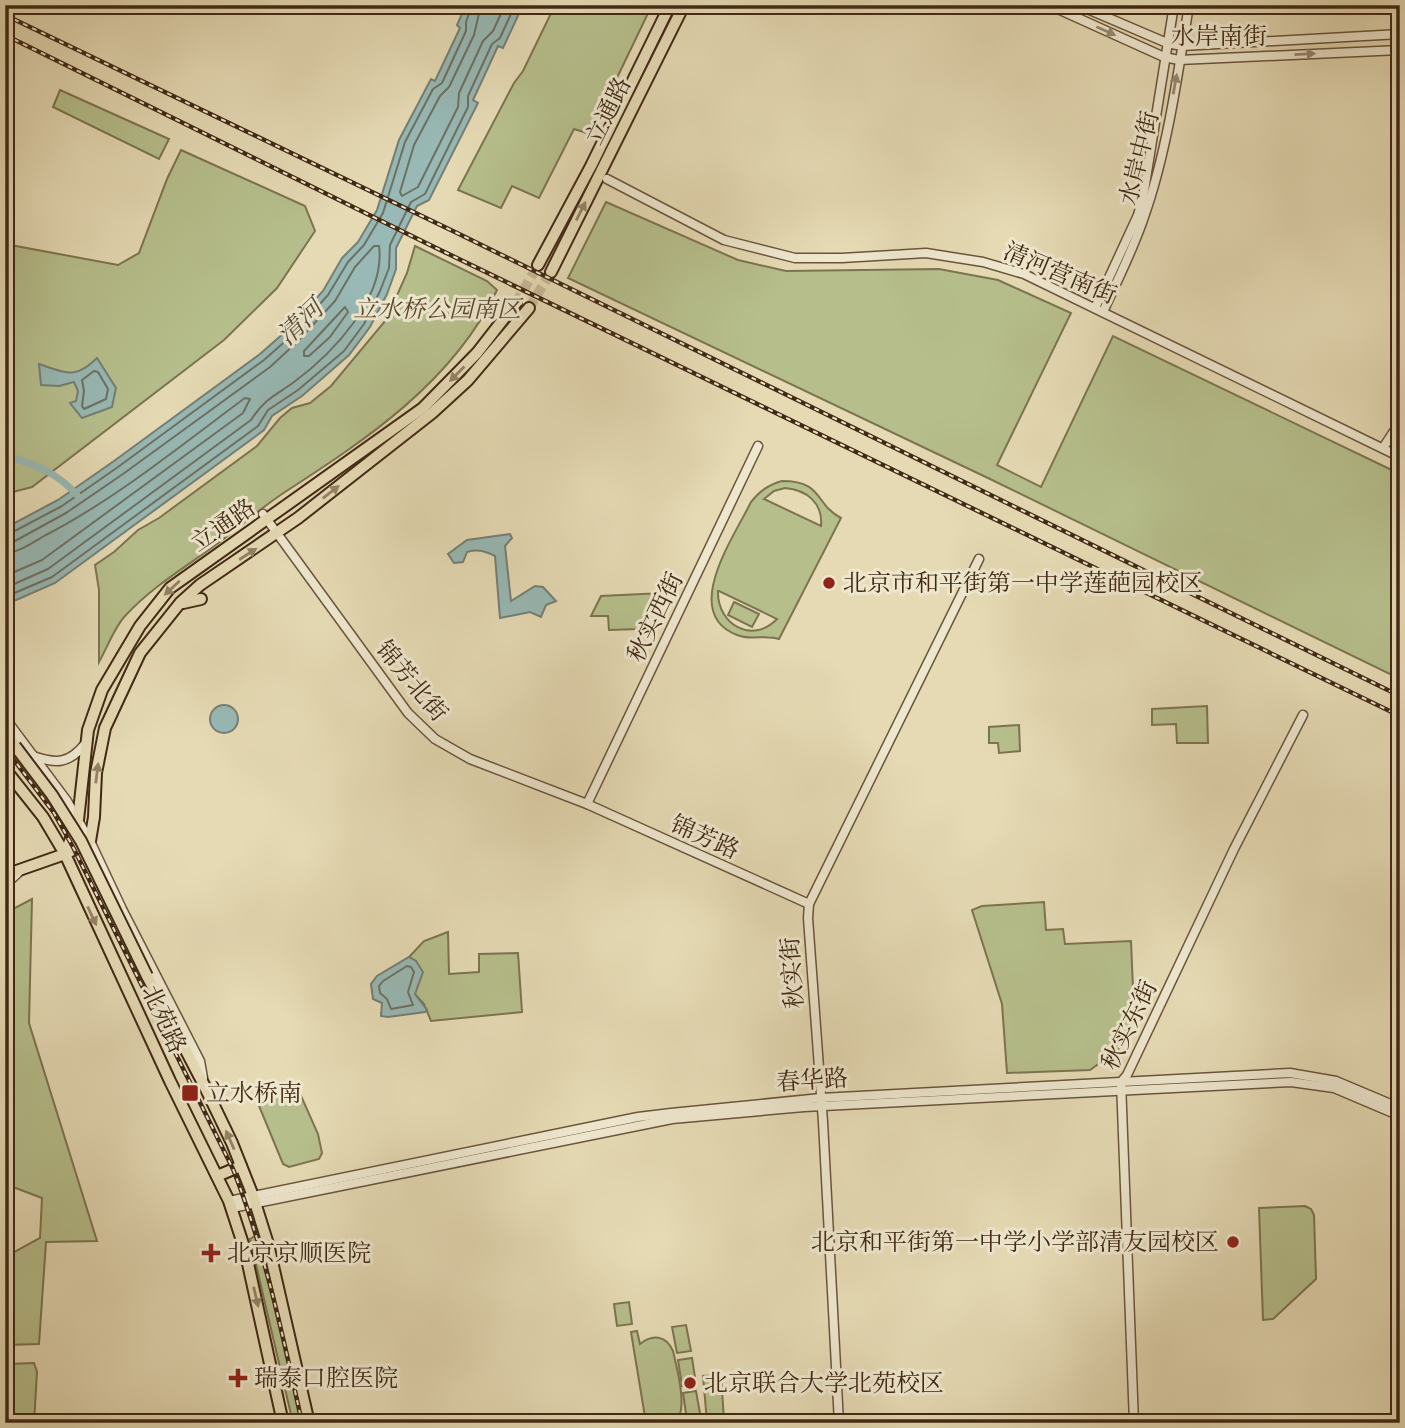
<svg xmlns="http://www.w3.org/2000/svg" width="1405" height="1428" viewBox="0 0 1405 1428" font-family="'IM FELL Great Primer','Noto Serif SC',serif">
  <rect width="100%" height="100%" fill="#e5dab4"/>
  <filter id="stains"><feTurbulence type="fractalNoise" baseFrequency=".00286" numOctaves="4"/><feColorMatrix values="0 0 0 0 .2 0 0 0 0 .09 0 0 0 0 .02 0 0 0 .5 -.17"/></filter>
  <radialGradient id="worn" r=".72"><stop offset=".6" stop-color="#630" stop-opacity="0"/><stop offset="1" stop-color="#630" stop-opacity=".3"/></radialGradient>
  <g fill="#b6bf8c" stroke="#7c7450" stroke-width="2" fill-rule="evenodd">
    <path d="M 555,5 L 652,5 L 590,134 L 574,129 L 539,198 L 512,186 L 501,208 L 458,190 L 514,83 L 523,71 Z"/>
    <path d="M 60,90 L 169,139 L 159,159 L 53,107 Z"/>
    <path d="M 181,150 L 305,206 L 315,231 L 277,288 L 224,340 L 32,487 L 5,494 L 5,244 L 118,265 L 139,253 L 167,179 Z"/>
    <path d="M 606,202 L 738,260 L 786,271 L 939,269 L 998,280 L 1071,313 L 997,465 L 1041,487 L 1113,336 L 1400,474 L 1400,679 L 990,479 L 568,278 Z"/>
    <path d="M 415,246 L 487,281 L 497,290 C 453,382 367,439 285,492 C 259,509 237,529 213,547 C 182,569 151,588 125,616 C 114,628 107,648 99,662 L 99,590 L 95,565 L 114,552 L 138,530 L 159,518 L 257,446 L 280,418 L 292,408 L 310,403 L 331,386 L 386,320 L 407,273 Z"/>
    <path d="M 782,481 C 824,481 814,504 841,518 L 779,639 C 765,634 751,641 737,635 C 680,613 734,537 751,502 C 760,491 768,485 782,481 ZM 785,488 C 807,490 823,503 821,526 L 764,499 L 774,491 ZM 718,591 L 719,591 L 777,619 C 752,645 717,624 718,591 Z"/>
    <path d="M 662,593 L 652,613 L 645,614 L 639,629 L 609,630 L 608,616 L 591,616 L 601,596 Z"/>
    <path d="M 734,602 L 759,614 L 752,627 L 728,615 Z"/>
    <path d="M 1207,706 L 1208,743 L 1177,743 L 1176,724 L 1152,725 L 1152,709 Z"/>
    <path d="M 1019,725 L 1020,751 L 999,753 L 998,743 L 989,743 L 989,727 Z"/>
    <path d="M 32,899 L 29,1023 L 97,1241 L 46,1242 L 39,1344 L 5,1345 L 5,1257 L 40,1238 L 42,1198 L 5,1184 L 5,919 L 13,909 Z"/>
    <path d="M 1044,902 L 1046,930 L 1063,929 L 1065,944 L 1131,941 L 1134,1013 L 1119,1049 L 1090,1070 L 1007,1073 L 1002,1004 L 972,910 L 982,906 Z"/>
    <path d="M 448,932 L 449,974 L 479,972 L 479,954 L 518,953 L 522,1012 L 431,1021 L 424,1004 L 415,994 L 417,983 L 416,961 L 409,957 L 424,941 Z"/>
    <path d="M 285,1084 L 294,1085 L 298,1089 L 318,1134 L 322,1153 L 319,1159 L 289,1167 L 283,1164 L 257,1101 L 259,1098 Z"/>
    <path d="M 1305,1206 L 1311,1209 L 1314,1215 L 1316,1279 L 1273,1319 L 1263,1320 L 1259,1208 Z"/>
    <path d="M 255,1236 L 260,1237 L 268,1263 L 304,1423 L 293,1423 L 250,1239 Z"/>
    <path d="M 629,1302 L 632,1324 L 617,1326 L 614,1304 Z"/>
    <path d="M 686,1325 L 691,1351 L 677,1353 L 672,1327 Z"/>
    <path d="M 637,1331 L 640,1344 C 652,1334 666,1335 673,1351 C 676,1365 690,1414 674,1422 C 666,1425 653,1422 646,1423 L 631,1332 Z"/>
    <path d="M 692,1358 L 696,1384 L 682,1386 L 678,1360 Z"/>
    <path d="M 34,1363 L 37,1372 L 34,1423 L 5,1423 L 5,1366 L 7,1364 Z"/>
    <path d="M 721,1375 L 724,1420 L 707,1422 L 703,1376 Z"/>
    <path d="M 696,1391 L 701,1419 L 687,1421 L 683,1393 Z"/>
  </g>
  <g fill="#98b9b5" stroke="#757f75" stroke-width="2">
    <path d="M 466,5 L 523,5 L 503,48 L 498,46 L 473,100 L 478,103 L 429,200 L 417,206 L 396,248 L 396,269 L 387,294 L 370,327 L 349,355 L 302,396 L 272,416 L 264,430 L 256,436 L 55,583 L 5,605 L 5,528 L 58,500 L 114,461 L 260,354 L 285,332 L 323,291 L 342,258 L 358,242 L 377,210 L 399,140 L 431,79 L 435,81 L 460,28 L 457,25 Z"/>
    <path d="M 97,358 L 116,388 L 112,407 L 82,418 L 70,403 L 76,401 L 78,391 L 74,382 L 59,386 L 41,385 L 39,364 C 66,373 75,380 97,358 Z"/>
    <path d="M 510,534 L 512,538 L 505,546 L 511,601 L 535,586 L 543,587 L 556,601 L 546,605 L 541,617 L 530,612 L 500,618 L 495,556 C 485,551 479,549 467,552 L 463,562 L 454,563 L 448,554 L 467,540 Z"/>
    <circle cx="224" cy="719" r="14"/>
    <path d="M 409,957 L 416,961 L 423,972 L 415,994 L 427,1010 L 425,1012 L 388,1017 L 381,1016 L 382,1003 L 373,999 L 371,984 L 377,976 Z"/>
  </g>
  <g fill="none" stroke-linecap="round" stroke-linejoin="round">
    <g stroke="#6c7164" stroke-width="2">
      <path d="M 481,5 L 474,35 L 449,87 L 440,96 L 414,145 L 400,192 L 402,196 L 418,187 L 458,107 L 459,93 L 483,41 L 493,31 L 505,5"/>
      <path d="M 345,307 L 348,312 L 330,337 L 309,356 L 304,356 L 304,351 Z"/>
      <path d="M 94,371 L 98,372 L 108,389 L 106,399 L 84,409 L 82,406 L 84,391 L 82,380 Z"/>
      <path d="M 5,533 L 11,533 L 62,506 L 118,467 L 264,360 L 290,337 L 328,295 L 348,262 L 364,245 L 383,213 L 405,142 L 433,89 L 442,83 L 466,31 L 466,22 L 472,5"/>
      <path d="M 5,542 L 15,541 L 66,513 L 123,474 L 270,367 L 296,343 L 335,301 L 355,267 L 374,246 L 379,246 C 386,298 332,354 294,382 C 275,396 265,398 251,420 L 48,569 L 5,588"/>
      <path d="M 5,553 C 20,552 32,543 44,536 C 116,499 180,446 245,398 L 250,399 L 243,413 L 42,560 L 5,576"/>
      <path d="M 5,597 L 52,577 L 258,426 L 268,410 L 298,390 L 344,351 L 364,324 L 380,291 L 389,268 L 390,245 L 411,202 L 425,194 L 468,107 L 468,96 L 492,44 L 500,38 L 515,5"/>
      <path d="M 407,966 L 411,967 L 414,972 L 408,992 L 413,1005 L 391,1009 L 387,999 L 380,993 L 379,986 L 383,981 Z"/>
    </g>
    <path stroke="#98b9b5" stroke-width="7" d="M 5,456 C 33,463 58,473 77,495"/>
    <g stroke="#c4b794" stroke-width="10" stroke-dasharray="10 5" stroke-linecap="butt">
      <path d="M 516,303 L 538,265"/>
      <path d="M 529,308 L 551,272"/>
    </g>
    <g stroke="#6a553c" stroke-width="11">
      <g id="tertiary">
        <path d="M 1049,5 L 1164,57 L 1179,60 L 1400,50"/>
        <path d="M 1078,5 L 1167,43 L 1182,46 L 1400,34"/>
        <path d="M 607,179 L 724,240 L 795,258 L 842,258 L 926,253 L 983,262 L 1024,274 L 1400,457"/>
        <path d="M 1095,308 L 1138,215 L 1143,197 L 1174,5"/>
        <path d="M 1103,312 C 1117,281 1133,250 1144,217 C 1167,152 1178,74 1189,5"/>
        <path d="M 1383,448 L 1400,422"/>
        <path d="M 263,514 L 408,713 L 435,739 L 470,759 L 587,804 L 809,904"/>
        <path d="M 5,718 L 67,801 L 90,841 L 122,909 L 200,1061 L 203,1078"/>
        <path d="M 33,756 C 56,764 69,764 85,744"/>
        <path d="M 587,804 L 758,446"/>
        <path d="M 5,885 L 18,873"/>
        <path d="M 229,1201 L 638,1117 L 671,1113 L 821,1098 L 1290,1073 L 1336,1081 L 1400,1108"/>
        <path d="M 232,1208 L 672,1119 L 804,1107 L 1291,1082 L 1334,1088 L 1400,1116"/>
        <path d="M 839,1423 L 823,1122 L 808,918 L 809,904 L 979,559"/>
        <path d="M 1134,1423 L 1121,1082 L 1127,1075 L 1234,849 L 1303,715"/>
      </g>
    </g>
    <g stroke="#412914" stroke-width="14">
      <g id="primary">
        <path d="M 538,265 L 591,166 L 670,5"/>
        <path d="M 551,272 L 684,5"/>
        <path d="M 183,603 L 201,599"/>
        <path d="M 5,732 L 15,746"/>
        <path d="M 5,769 L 43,817 L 65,854 L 170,1081 L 229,1201 L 245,1250 L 283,1423"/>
        <path d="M 65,854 L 78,820 L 88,730 L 102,690 L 140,626 L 170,588 L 423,408 L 477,353 L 516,303"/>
        <path d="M 5,875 L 65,854 L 90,841 L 94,817 L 96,773 L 105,728 L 140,653 L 180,603 L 200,585 L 298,518 L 432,413 L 468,380 L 529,308"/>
        <path d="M 147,976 L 204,1085 L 232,1143 L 253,1196 L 268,1244 L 309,1423"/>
        <path d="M 217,1176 L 241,1166"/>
      </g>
    </g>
    <use href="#tertiary" stroke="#eee7ce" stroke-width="8"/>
    <use href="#primary" stroke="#e5dab4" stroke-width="10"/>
    <g stroke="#412914" stroke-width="4.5">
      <g id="rail">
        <path d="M 5,15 L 457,233 L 1400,696"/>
        <path d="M 5,35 L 430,245 L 1400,716"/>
        <path d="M 5,748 L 54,813 L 73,847 L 233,1169 C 265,1251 283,1336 302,1423"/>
      </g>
    </g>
    <use href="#rail" stroke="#eee7ce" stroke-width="2" stroke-dasharray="5" stroke-linecap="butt"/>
    <g stroke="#412914" stroke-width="14" stroke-linecap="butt">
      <path id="primary-bridge" d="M 15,746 L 52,795 L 81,841 L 147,976"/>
    </g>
    <use href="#primary-bridge" stroke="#e5dab4" stroke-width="10"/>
  </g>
  <defs><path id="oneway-solid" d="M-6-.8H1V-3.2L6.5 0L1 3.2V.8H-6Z" transform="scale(1.75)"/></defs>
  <g fill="#988871">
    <use href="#oneway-solid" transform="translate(1106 31) rotate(24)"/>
    <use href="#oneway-solid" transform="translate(1305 54) rotate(-3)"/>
    <use href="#oneway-solid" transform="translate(1175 84) rotate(-80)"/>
  </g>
  <g fill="#938264">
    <use href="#oneway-solid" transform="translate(581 211) rotate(-63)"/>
    <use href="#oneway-solid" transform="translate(457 374) rotate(135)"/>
    <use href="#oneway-solid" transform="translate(331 492) rotate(-38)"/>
    <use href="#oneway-solid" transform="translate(248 554) rotate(-33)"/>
    <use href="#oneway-solid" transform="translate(172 588) rotate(137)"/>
    <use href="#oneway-solid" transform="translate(97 773) rotate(-83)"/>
    <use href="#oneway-solid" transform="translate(92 916) rotate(65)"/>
    <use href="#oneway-solid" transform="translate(230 1140) rotate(-114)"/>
    <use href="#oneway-solid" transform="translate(256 1297) rotate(77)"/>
  </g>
  <g fill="#8f2418" stroke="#eee7ce" stroke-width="2.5">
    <circle cx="829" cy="583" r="7"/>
    <rect x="181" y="1084" width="18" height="18" rx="3.5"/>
    <circle cx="1233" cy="1242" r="7"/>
    <path d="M207.5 1242.5h7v7h7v7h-7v7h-7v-7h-7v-7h7z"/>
    <path d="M234.5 1367.5h7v7h7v7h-7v7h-7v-7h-7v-7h7z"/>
    <circle cx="690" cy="1383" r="7"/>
  </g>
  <g text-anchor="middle" stroke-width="6" stroke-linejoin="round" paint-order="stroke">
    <g font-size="24" fill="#412914" stroke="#eee7ce">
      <text x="1219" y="44">水岸南街</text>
      <text transform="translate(608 111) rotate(-64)" y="8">立通路</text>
      <text transform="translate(1139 158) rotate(-76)" y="8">水岸中街</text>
      <text transform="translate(1060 273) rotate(23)" y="8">清河营南街</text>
      <text transform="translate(223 525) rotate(-35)" y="8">立通路</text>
      <text transform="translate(655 617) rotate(-64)" y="8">秋实西街</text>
      <text transform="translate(412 681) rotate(50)" y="8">锦芳北街</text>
      <text transform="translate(705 837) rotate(24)" y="8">锦芳路</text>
      <text transform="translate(792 973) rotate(-94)" y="8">秋实街</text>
      <text transform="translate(164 1019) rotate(65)" y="8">北苑路</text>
      <text transform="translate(1129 1025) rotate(-64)" y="8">秋实东街</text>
      <text transform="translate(812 1080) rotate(-4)" y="8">春华路</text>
    </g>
    <g font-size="24" font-style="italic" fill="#58472c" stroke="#eee7ce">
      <text x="437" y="317">立水桥公园南区</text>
    </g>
    <g font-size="24" fill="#412914" stroke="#eee7ce" text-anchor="start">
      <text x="843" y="591">北京市和平街第一中学莲葩园校区</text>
      <text x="206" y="1101">立水桥南</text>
      <text x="1219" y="1250" text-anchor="end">北京和平街第一中学小学部清友园校区</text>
      <text x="227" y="1261">北京京顺医院</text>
      <text x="254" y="1386">瑞泰口腔医院</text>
      <text x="704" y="1391">北京联合大学北苑校区</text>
    </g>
    <g font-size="26" font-style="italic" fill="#574d3c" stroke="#eee7ce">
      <text transform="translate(300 322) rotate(-44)" y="9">清河</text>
    </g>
  </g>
  <rect width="1405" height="1428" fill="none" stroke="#e5dab4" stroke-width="28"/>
  <rect x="7" y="7" width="1391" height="1414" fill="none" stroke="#412914" stroke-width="3.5"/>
  <rect x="14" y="14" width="1377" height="1400" fill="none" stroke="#412914" stroke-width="2"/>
  <rect width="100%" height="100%" filter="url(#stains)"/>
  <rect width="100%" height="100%" fill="url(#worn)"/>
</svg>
